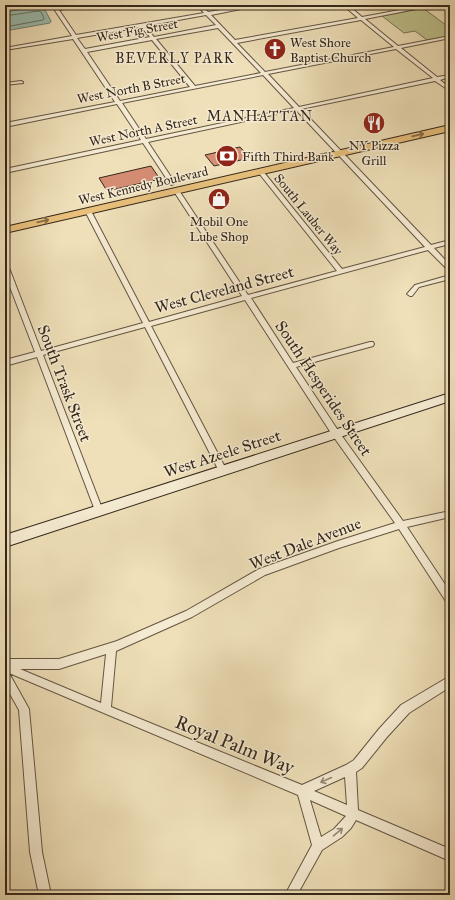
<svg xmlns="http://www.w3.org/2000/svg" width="455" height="900" viewBox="0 0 455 900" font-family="'IM FELL Great Primer',serif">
  <rect width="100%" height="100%" fill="#efe0b9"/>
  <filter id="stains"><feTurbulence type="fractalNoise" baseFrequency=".005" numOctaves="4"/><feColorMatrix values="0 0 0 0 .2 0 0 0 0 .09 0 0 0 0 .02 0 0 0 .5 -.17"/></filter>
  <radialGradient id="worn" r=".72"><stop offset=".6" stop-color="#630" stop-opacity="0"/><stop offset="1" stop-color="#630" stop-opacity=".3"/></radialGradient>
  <path fill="#bec18c" stroke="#797454" d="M 423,8 L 450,28 L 450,36 L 427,40 L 415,31 L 404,33 L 382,16 Z"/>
  <path fill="#9abdaf" stroke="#718174" d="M 38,7 L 44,8 L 51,21 L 50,23 L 5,31 L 5,12 Z"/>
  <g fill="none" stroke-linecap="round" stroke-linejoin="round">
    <path stroke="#677265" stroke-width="1" d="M 5,16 L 38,11 L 41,12 L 44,18 L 43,20 L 5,27"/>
  </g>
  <g fill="#d48c72" stroke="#34271b">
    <path d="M 240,147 L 250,158 L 214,166 L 205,155 Z"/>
    <path d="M 151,166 L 160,179 L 107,191 L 99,178 Z"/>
  </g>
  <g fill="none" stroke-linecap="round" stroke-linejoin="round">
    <g stroke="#635542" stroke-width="2">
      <g id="street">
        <path d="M 74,5 L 85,5 L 59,10 L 76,35 L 204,13 L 197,5 L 201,5 L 208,12 L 252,5 L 261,5 L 211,15 L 235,40 L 358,18 L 343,5 L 348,5 L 362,17 L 427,5 L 436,5 L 365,19 L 398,46 L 450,36 L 450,38 L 401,48 L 437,77 L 450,75 L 450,77 L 440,80 L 450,88 L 450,91 L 435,81 L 301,109 L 431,245 L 450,240 L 450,244 L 434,248 L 450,265 L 450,271 L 448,270 L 428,250 L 251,298 L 293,363 L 370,342 L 373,342 L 374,344 L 373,346 L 296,367 L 339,432 L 403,521 L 450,511 L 450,517 L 407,527 L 450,592 L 450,604 L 447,603 L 399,529 L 339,548 L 265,575 L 192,617 L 116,651 L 111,707 L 302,785 L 346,765 L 354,760 L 379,729 L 401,705 L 450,676 L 450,687 L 409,713 L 387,737 L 362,768 L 356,772 L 358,810 L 450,849 L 450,861 L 356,820 L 351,828 L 342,837 L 322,850 L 297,895 L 285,895 L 312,845 L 298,795 L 9,673 L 29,709 L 42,852 L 51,895 L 39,895 L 30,852 L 19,710 L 5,685 L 5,659 L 59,659 L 117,641 L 186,611 L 259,569 L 338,541 L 395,523 L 333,436 L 245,300 L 151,326 L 227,471 L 226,473 L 220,473 L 145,327 L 43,355 L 103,511 L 102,513 L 99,514 L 96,513 L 37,357 L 5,366 L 5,360 L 35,352 L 5,274 L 5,263 L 8,265 L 41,351 L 143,323 L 85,211 L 86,210 L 90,210 L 91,211 L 149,322 L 242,296 L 173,190 L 174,189 L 178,189 L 248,295 L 337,271 L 258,172 L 258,170 L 262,170 L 342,269 L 425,247 L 296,110 L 148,142 L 175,183 L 172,185 L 170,184 L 143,143 L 5,173 L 5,169 L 141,140 L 117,104 L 5,127 L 5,123 L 115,102 L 73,39 L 5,50 L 5,48 L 72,36 L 54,9 ZM 206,15 L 216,25 L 154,37 L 145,26 ZM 361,20 L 394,47 L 265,72 L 237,43 ZM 141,27 L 150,37 L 85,49 L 77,38 ZM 218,28 L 261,73 L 195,86 L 156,39 ZM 152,40 L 190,87 L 120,101 L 87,52 ZM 396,49 L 433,78 L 299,107 L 268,74 ZM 263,75 L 294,108 L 146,139 L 122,103 ZM 106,654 L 101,703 L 20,669 L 59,669 ZM 345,777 L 347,805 L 314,791 ZM 310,800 L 346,816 L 334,829 L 321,837 Z"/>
        <path d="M 21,81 L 23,82 L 23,83 L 5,85 L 5,83 Z"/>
        <path d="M 450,275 L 450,279 L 419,287 L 412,296 L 410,296 L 407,294 L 415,285 Z"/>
      </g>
    </g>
    <g stroke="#34271b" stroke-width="2">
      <path id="secondary" d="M 450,393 L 450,401 L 5,547 L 5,535 Z"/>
    </g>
    <g stroke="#34271b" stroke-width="2">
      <path id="primary" d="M 450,125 L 450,131 L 5,233 L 5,227 Z"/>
    </g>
    <use href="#street" fill="#f5ebd2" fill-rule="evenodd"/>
    <use href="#secondary" fill="#f5ebd2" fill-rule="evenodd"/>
    <use href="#primary" fill="#e8c07c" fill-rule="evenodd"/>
  </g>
  <defs><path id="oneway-shaft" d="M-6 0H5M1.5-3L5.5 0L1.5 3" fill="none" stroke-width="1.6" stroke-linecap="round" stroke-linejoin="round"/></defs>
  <g stroke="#856c47">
    <use href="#oneway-shaft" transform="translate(418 135) rotate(-13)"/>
    <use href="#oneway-shaft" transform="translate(43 221) rotate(-13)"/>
  </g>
  <g stroke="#948976">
    <use href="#oneway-shaft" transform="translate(326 780) rotate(156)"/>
    <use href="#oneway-shaft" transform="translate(338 832) rotate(-40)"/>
  </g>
  <defs>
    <g id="church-disc" transform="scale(1.15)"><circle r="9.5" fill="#8f2418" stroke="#f5ebd2"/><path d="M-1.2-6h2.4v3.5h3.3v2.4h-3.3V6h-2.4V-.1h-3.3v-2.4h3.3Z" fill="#fff"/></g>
    <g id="restaurant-disc" transform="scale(1.15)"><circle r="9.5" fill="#8f2418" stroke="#f5ebd2"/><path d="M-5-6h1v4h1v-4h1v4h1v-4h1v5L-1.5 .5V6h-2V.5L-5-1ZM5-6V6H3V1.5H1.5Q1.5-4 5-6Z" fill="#fff"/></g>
    <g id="bank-disc" transform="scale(1.15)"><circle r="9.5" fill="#8f2418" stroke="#f5ebd2"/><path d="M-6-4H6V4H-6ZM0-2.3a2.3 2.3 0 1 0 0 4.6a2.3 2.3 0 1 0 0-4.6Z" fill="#fff"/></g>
    <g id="shop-disc" transform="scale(1.15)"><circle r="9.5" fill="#8f2418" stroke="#f5ebd2"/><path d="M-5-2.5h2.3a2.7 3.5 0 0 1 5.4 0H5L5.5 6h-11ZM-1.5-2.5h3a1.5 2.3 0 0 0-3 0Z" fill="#fff"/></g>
  </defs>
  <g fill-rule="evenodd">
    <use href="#church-disc" x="275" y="49"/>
    <use href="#restaurant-disc" x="374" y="123"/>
    <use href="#bank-disc" x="227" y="156"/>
    <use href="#shop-disc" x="219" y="199"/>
  </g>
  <g text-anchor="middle" stroke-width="3" stroke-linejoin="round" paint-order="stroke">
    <g font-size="13" fill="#34271b" stroke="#f5ebd2">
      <text transform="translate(137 30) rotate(-10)" y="5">West Fig Street</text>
      <text transform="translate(131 88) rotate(-11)" y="5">West North B Street</text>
      <text transform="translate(143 130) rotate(-12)" y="5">West North A Street</text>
      <text transform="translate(143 185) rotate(-13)" y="5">West Kennedy Boulevard</text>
      <text transform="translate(309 214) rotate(51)" y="5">South Lauber Way</text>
    </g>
    <g font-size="13" fill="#34271b" stroke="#f5ebd2" text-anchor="start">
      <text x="290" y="47">West Shore<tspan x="290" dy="15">Baptist Church</tspan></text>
      <text x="374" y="150" text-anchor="middle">NY Pizza<tspan x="374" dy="15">Grill</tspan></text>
      <text x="242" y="161">Fifth Third Bank</text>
      <text x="219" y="226" text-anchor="middle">Mobil One<tspan x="219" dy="15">Lube Shop</tspan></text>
    </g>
    <g font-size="14" letter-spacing="1" fill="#34271b" stroke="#f5ebd2">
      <text x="175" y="63">BEVERLY PARK</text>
      <text x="260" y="121">MANHATTAN</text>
    </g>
    <g font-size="16" fill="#34271b" stroke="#f5ebd2">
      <text transform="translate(224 289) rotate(-15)" y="6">West Cleveland Street</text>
      <text transform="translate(65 383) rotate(69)" y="6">South Trask Street</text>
      <text transform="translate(324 388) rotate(56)" y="6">South Hesperides Street</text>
      <text transform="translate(222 453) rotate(-18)" y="6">West Azeele Street</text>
      <text transform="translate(305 543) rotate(-21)" y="6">West Dale Avenue</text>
    </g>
    <g font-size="19" fill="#34271b" stroke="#f5ebd2">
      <text transform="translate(235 744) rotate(22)" y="7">Royal Palm Way</text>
    </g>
  </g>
  <rect width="455" height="900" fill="none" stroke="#efe0b9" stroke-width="20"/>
  <rect x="6" y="6" width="443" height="888" fill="none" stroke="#34271b" stroke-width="2"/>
  <rect x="10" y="10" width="435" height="880" fill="none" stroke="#34271b"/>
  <rect width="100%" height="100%" filter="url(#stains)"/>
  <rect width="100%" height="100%" fill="url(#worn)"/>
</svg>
